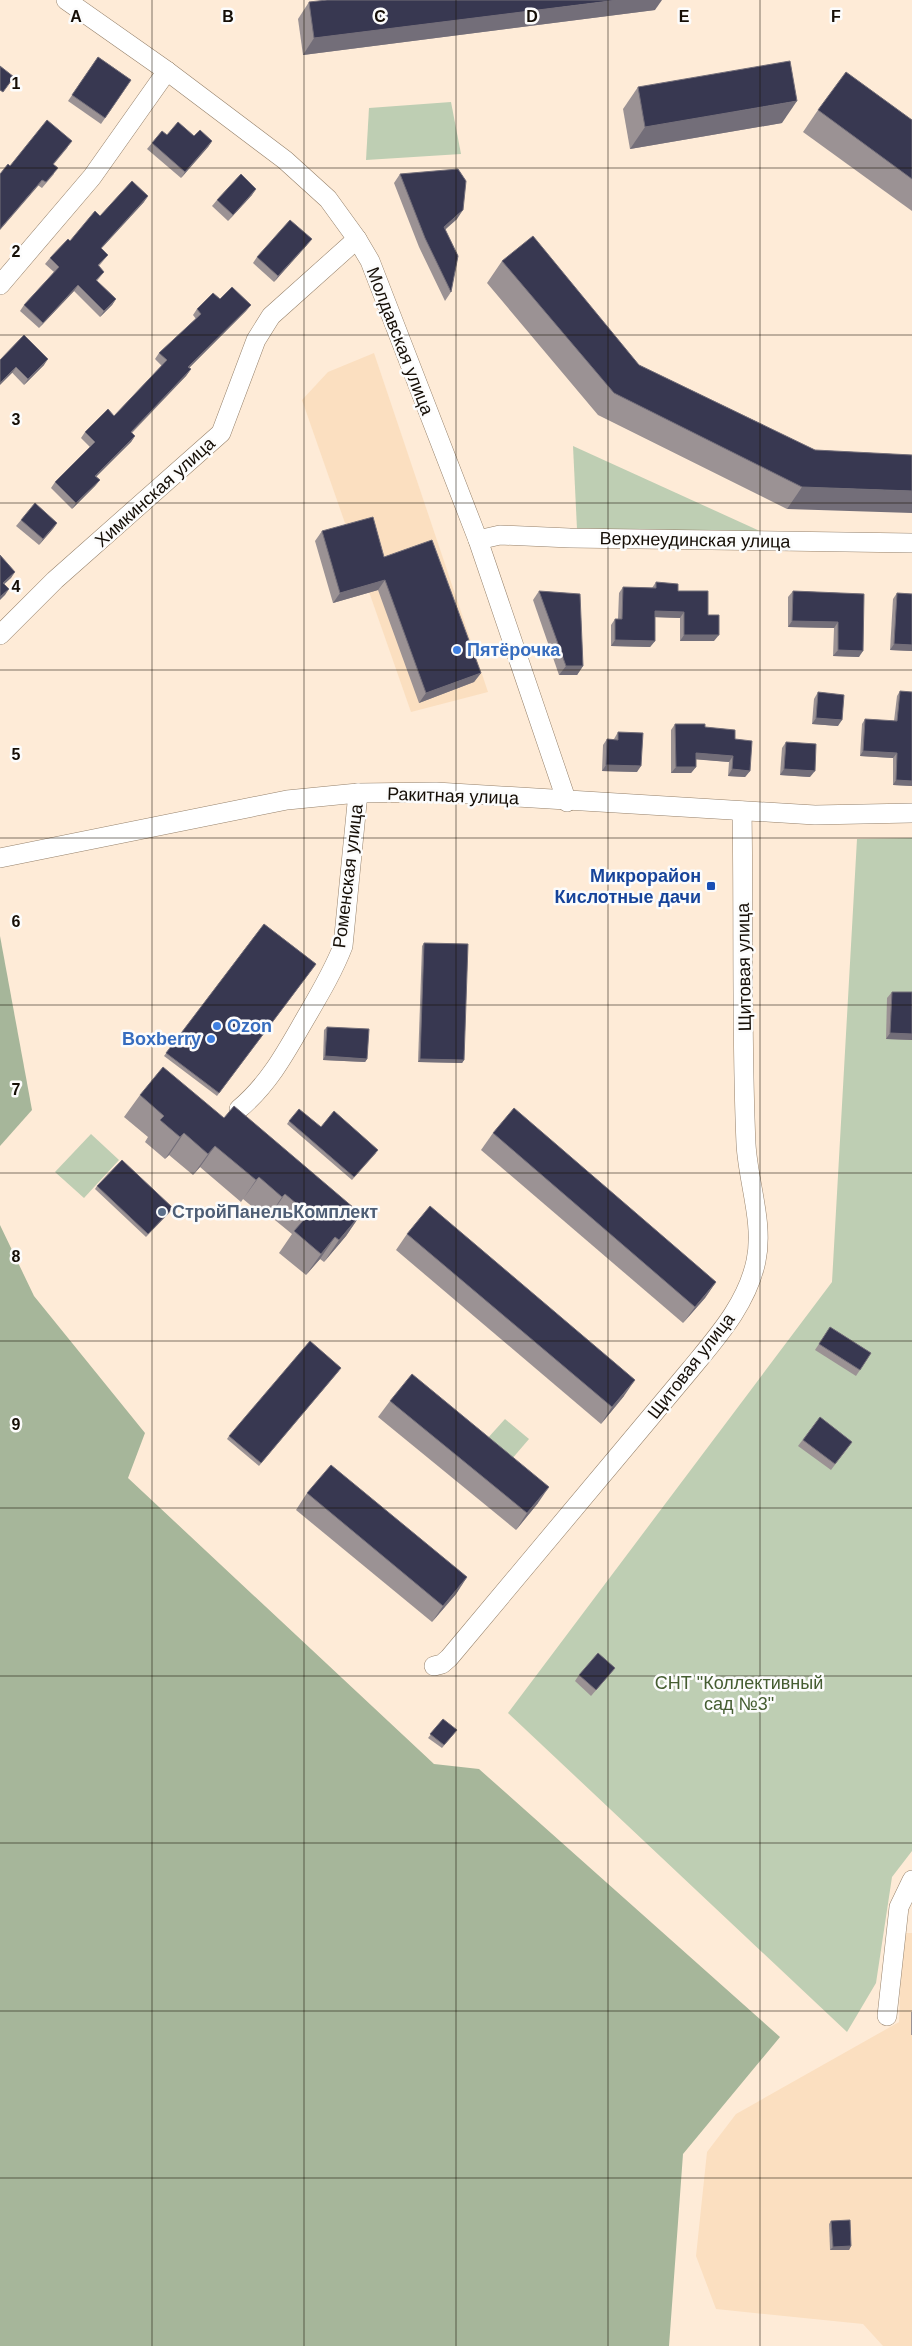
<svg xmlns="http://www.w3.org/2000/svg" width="912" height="2346" viewBox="0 0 912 2346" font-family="Helvetica,sans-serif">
  <rect width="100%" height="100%" fill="#feebd7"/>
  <g fill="#fbdfc0">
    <path d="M 374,353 L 488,692 L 411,712 L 302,400 L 328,372 Z"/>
    <path d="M 902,1933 L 912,1933 L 912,2346 L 883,2346 L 863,2324 L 716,2309 L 696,2256 L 707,2152 L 736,2114 L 899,2022 Z"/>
  </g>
  <g fill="#beceb3">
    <path d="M 451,102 L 461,154 L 366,160 L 369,108 Z"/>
    <path d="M 573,446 L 762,532 L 577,529 Z"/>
    <path d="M 912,838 L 912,1851 L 892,1877 L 876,1983 L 847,2032 L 508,1713 L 832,1282 L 857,839 Z"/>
    <path d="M 91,1134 L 119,1160 L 84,1198 L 55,1172 Z"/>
    <path d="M 505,1419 L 529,1439 L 511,1460 L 487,1439 Z"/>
  </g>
  <g fill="#a6b69a">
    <path d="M 0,936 L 32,1110 L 0,1146 Z"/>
    <path d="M 0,1225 L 34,1296 L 145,1433 L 128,1478 L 434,1764 L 479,1769 L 780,2037 L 683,2154 L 669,2346 L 0,2346 Z"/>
  </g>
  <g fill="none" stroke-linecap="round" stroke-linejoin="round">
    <g stroke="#95806a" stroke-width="20">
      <g id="minor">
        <path d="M 66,0 L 167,71 L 285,160 L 328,199 L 357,239 L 370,261 L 478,540 L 567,802"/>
        <path d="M 0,285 L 92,177 L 167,71"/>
        <path d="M 478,540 L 500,535 L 570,538 L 912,543"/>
        <path d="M 0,635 L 55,580 L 221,433 L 256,340 L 271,316 L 357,239"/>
        <path d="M 0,858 L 287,800 L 358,793 L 436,792 L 815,815 L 912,813"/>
        <path d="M 239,1109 C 269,1084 286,1052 305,1019 C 319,995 333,972 343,946 L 358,793"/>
        <path d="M 434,1666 L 442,1664 L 449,1658 L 690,1370 C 717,1337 747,1304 756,1261 C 764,1223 748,1182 746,1144 C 741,1033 744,922 742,811"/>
        <path d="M 887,2016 L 899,1907 L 912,1880"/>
      </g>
    </g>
    <use href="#minor" stroke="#fff" stroke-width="19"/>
  </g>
  <g fill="#9b9294">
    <path d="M 309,2 L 655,10 L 303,55 L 298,19 Z"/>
    <path d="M 98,57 L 131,80 L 101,124 L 68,101 Z"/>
    <path d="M 638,87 L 782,123 L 630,149 L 623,109 Z"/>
    <path d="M 818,110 L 912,120 L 912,211 L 803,132 Z"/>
    <path d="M 167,135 L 194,136 L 212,141 L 208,147 L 181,178 L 147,149 L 152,143 Z"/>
    <path d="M 68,147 L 54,164 L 54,174 L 42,188 L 10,166 Z"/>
    <path d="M 400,174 L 457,219 L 445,230 L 451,292 L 445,301 L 419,247 L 394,183 Z"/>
    <path d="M 252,195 L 228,221 L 212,206 L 217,200 Z"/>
    <path d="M 144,202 L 101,249 L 108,255 L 99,266 L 104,272 L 97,281 L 116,299 L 112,305 L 100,317 L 74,291 L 39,328 L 20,311 L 24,305 L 54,272 L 45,264 L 50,258 L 100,216 Z"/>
    <path d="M 307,245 L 274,282 L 253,263 L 257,257 Z"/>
    <path d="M 502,261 L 639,365 L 815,450 L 912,455 L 787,509 L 598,415 L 487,283 Z"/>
    <path d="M 220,299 L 251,305 L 246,311 L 189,368 L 191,369 L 186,376 L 132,433 L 135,436 L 131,442 L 96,476 L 100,480 L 95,486 L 72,509 L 51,488 L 55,482 L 90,447 L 81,438 L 85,432 L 114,416 L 162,366 L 155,359 L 159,353 L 196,319 L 193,315 L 197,309 Z"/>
    <path d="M 0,360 L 44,365 L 24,385 Z"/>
    <path d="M 21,520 L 57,523 L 39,545 L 16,526 Z"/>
    <path d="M 322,531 L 384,557 L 481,673 L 474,682 L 419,703 L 378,590 L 333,603 L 315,541 Z"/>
    <path d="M 656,582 L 678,591 L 708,615 L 714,641 L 680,641 L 680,618 L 655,617 L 655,641 L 650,647 L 611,646 L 611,625 L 615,619 L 618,619 L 619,593 L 623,587 L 652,588 Z"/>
    <path d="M 539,591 L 583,666 L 577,675 L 559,675 L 533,600 Z"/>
    <path d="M 793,591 L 864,594 L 859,657 L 833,656 L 834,628 L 788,627 L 788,597 Z"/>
    <path d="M 897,593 L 912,594 L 912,651 L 890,650 L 893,599 Z"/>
    <path d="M 900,691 L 912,786 L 893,785 L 893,758 L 860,756 L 862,724 L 865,719 L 894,721 L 897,696 Z"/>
    <path d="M 818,692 L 838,726 L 812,724 L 814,699 Z"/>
    <path d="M 675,724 L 705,727 L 735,739 L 750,771 L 745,777 L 728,776 L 729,762 L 696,759 L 696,767 L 691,773 L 671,773 L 671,730 Z"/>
    <path d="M 618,732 L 637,772 L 602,771 L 603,745 L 607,739 L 614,739 Z"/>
    <path d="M 786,742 L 810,777 L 780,775 L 782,748 Z"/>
    <path d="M 264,924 L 316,964 L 217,1096 L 164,1056 Z"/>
    <path d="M 424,943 L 464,1060 L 462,1063 L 418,1062 L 422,946 Z"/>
    <path d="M 892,992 L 912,992 L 912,1040 L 886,1039 L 887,998 Z"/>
    <path d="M 327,1027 L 367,1059 L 365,1062 L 323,1060 L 324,1030 Z"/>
    <path d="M 140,1095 L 224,1118 L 361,1214 L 346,1236 L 324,1262 L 320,1259 L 306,1275 L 279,1253 L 292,1234 L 270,1216 L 267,1219 L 243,1199 L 241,1202 L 200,1167 L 193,1175 L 169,1155 L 165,1159 L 145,1142 L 148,1137 L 124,1117 Z"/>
    <path d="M 289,1121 L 321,1127 L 376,1153 L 352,1180 L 287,1124 Z"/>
    <path d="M 493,1133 L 716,1282 L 705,1298 L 683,1323 L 481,1150 Z"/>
    <path d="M 97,1186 L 171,1211 L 146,1237 L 95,1189 Z"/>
    <path d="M 407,1234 L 624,1396 L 601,1424 L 396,1250 Z"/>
    <path d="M 830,1327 L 871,1353 L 856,1376 L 815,1350 Z"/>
    <path d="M 339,1371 L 259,1466 L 227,1439 L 229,1436 Z"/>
    <path d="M 390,1401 L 538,1503 L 516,1530 L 378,1417 Z"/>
    <path d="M 820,1417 L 852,1442 L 831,1470 L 798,1446 Z"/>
    <path d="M 307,1493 L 467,1577 L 456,1594 L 432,1622 L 296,1510 Z"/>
    <path d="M 615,1668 L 610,1674 L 591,1696 L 575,1681 L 579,1675 Z"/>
    <path d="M 443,1719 L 457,1730 L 442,1748 L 428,1738 Z"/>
    <rect x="911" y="2012" width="1" height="23"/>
    <path d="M 831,2221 L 851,2246 L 849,2250 L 830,2250 L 829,2224 Z"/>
  </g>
  <g fill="#736e79">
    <path d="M 618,0 L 662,0 L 655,10 L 303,55 L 314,38 Z"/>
    <path d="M 797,101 L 782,123 L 630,149 L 645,127 Z"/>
    <path d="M 212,141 L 208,147 L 181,178 L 185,172 Z"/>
    <path d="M 42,180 L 38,186 L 0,230 L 0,229 Z"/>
    <path d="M 256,189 L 252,195 L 228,221 L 233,215 Z"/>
    <path d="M 148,196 L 144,202 L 96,254 L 101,248 Z"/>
    <path d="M 463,210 L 457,219 L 437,236 L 444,227 Z"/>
    <path d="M 312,239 L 307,245 L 274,282 L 278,276 Z"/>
    <path d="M 78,285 L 74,291 L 39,328 L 43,323 Z"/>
    <path d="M 116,299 L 112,305 L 100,317 L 104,311 Z"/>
    <path d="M 251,305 L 246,311 L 184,373 L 188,367 Z"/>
    <path d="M 48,359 L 44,365 L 24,385 L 28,379 Z"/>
    <path d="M 16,367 L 12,373 L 0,385 L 0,383 Z"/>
    <path d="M 191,369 L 186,376 L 126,438 L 131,432 Z"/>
    <path d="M 135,436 L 131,442 L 91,482 L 95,476 Z"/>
    <path d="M 100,480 L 95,486 L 72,509 L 76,503 Z"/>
    <path d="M 802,487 L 912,491 L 912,513 L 787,509 Z"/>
    <path d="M 57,523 L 53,529 L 39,545 L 43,539 Z"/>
    <path d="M 15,572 L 11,578 L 0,588 L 3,583 Z"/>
    <path d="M 385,580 L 378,590 L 333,603 L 340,593 Z"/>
    <path d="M 9,589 L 5,595 L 0,600 L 0,597 Z"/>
    <path d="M 655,611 L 684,612 L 680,618 L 651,617 Z"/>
    <path d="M 792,621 L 838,622 L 834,628 L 788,627 Z"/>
    <path d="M 684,635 L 719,635 L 714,641 L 680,641 Z"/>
    <path d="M 615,640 L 655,641 L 650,647 L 611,646 Z"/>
    <path d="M 894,644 L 912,645 L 912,651 L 890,650 Z"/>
    <path d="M 838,650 L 863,651 L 859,657 L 833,656 Z"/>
    <path d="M 566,666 L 583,666 L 577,675 L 559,675 Z"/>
    <path d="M 481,673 L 474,682 L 419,703 L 426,693 Z"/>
    <path d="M 816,718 L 842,720 L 838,726 L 812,724 Z"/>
    <path d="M 863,751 L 897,753 L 893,758 L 860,756 Z"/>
    <path d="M 696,753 L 733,756 L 729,762 L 691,759 Z"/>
    <path d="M 606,765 L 641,766 L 637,772 L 602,771 Z"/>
    <path d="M 676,767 L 696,767 L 691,773 L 671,773 Z"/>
    <path d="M 732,769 L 750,771 L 745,777 L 728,776 Z"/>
    <path d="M 784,769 L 815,771 L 810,777 L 780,775 Z"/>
    <path d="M 896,780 L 912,781 L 912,786 L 893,785 Z"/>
    <path d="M 890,1033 L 912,1034 L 912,1040 L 886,1039 Z"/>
    <path d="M 325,1056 L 367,1059 L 365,1062 L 323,1060 Z"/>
    <path d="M 420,1059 L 464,1060 L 462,1063 L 418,1062 Z"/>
    <path d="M 184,1133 L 169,1155 L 165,1159 L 180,1137 Z"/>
    <path d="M 215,1146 L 200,1167 L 193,1175 L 208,1154 Z"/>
    <path d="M 259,1177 L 243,1199 L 241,1202 L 256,1180 Z"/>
    <path d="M 285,1194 L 270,1216 L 267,1219 L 282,1197 Z"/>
    <path d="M 361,1214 L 346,1236 L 324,1262 L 339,1240 Z"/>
    <path d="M 335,1237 L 320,1259 L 306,1275 L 321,1254 Z"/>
    <path d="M 716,1282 L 705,1298 L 683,1323 L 695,1307 Z"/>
    <path d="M 635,1380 L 624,1396 L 601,1424 L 612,1407 Z"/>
    <path d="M 549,1487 L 538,1503 L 516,1530 L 527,1513 Z"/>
    <path d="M 467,1577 L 456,1594 L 432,1622 L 443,1606 Z"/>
    <path d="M 851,2246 L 849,2250 L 830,2250 L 833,2247 Z"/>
  </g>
  <g fill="#383851" stroke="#736e79">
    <path d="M 327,0 L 618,0 L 314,38 L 309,2 Z"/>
    <path d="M 98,57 L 131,80 L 105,118 L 72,95 Z"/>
    <path d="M 790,61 L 797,101 L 645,127 L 638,87 Z"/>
    <path d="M 0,66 L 14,77 L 3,92 L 0,90 Z"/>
    <path d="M 846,72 L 912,120 L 912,179 L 818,110 Z"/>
    <path d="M 47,120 L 72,141 L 53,164 L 58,168 L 46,182 L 42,180 L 0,229 L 0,174 L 8,164 L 10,166 Z"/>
    <path d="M 178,122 L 194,136 L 200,130 L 212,141 L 185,172 L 152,143 L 162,131 L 167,135 Z"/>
    <path d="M 458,169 L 466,181 L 463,210 L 444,227 L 458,256 L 451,292 L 425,238 L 400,174 Z"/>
    <path d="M 241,174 L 256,189 L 233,215 L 217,200 Z"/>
    <path d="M 132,181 L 148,196 L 101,248 L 108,255 L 98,265 L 104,272 L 96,280 L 116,299 L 104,311 L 78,285 L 43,323 L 24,305 L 59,267 L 50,258 L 68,239 L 70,241 L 95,211 L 100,216 Z"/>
    <path d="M 290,220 L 312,239 L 278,276 L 257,257 Z"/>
    <path d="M 533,236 L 639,365 L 815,450 L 912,455 L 912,491 L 802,487 L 614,393 L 502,261 Z"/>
    <path d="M 232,287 L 251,305 L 188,367 L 191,369 L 131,432 L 135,436 L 95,476 L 100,480 L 76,503 L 55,482 L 95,442 L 85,432 L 108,409 L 114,416 L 167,360 L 159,353 L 201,314 L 197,309 L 213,293 L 220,299 Z"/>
    <path d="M 24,335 L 48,359 L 28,379 L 16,367 L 0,383 L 0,360 Z"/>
    <path d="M 35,503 L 57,523 L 43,539 L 21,520 Z"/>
    <path d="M 373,517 L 384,557 L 432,540 L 481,673 L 426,693 L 385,580 L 340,593 L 322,531 Z"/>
    <path d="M 0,555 L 15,572 L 3,583 L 9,589 L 0,597 Z"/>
    <path d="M 656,582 L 678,584 L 678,591 L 708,591 L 708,615 L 719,615 L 719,635 L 684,635 L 684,612 L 655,611 L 655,641 L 615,640 L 615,619 L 622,619 L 623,587 L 656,588 Z"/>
    <path d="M 539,591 L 580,594 L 583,666 L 566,666 Z"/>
    <path d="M 793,591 L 864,594 L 863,651 L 838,650 L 838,622 L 792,621 Z"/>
    <path d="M 897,593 L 912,594 L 912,645 L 894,644 Z"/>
    <path d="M 900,691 L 912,692 L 912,781 L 896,780 L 897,753 L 863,751 L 865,719 L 897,721 Z"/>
    <path d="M 818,692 L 844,695 L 842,720 L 816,718 Z"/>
    <path d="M 675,724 L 705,724 L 705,727 L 735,730 L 735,739 L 752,741 L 750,771 L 732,769 L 733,756 L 696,753 L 696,767 L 676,767 Z"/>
    <path d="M 618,732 L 643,733 L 641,766 L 606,765 L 607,739 L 618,740 Z"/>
    <path d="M 786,742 L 816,744 L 815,771 L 784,769 Z"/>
    <path d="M 264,924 L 316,964 L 219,1093 L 166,1053 Z"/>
    <path d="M 424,943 L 468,944 L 464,1060 L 420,1059 Z"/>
    <path d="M 892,992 L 912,992 L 912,1034 L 890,1033 Z"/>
    <path d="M 327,1027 L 369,1029 L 367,1059 L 325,1056 Z"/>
    <path d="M 163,1067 L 224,1118 L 234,1106 L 361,1214 L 339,1240 L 335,1237 L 321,1254 L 294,1231 L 309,1214 L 285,1194 L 282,1197 L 259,1177 L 256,1180 L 215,1146 L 208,1154 L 184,1133 L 180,1137 L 160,1120 L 164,1116 L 140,1095 Z"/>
    <path d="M 514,1108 L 716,1282 L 695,1307 L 493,1133 Z"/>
    <path d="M 299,1109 L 321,1127 L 334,1111 L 378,1150 L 354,1177 L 289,1121 Z"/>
    <path d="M 122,1160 L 173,1208 L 148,1234 L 97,1186 Z"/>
    <path d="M 430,1206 L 635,1380 L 612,1407 L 407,1234 Z"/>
    <path d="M 830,1327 L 871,1353 L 860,1370 L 819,1344 Z"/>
    <path d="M 310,1341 L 341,1368 L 261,1463 L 229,1436 Z"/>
    <path d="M 412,1374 L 549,1487 L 527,1513 L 390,1401 Z"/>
    <path d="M 820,1417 L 852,1442 L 835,1464 L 803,1440 Z"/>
    <path d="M 331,1465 L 467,1577 L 443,1606 L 307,1493 Z"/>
    <path d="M 598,1653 L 615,1668 L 596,1690 L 579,1675 Z"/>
    <path d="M 443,1719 L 457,1730 L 444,1745 L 430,1734 Z"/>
    <path d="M 850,2220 L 851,2246 L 833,2247 L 831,2221 Z"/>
  </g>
  <path fill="none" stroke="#150e06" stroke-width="1" stroke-opacity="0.55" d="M 152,0 L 152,2346M 304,0 L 304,2346M 456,0 L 456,2346M 608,0 L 608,2346M 760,0 L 760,2346M 0,168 L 912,168M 0,335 L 912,335M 0,503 L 912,503M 0,670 L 912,670M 0,838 L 912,838M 0,1005 L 912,1005M 0,1173 L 912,1173M 0,1341 L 912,1341M 0,1508 L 912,1508M 0,1676 L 912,1676M 0,1843 L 912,1843M 0,2011 L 912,2011M 0,2178 L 912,2178"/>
  <g fill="#3f7fe0" stroke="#fcfcfc" stroke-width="2">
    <circle cx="457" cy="650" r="5"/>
    <circle cx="217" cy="1026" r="5"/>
    <circle cx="211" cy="1039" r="5"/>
  </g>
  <rect fill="#1a4fb4" stroke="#fcfcfc" stroke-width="2" x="706" y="881" width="10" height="10" rx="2.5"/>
  <circle fill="#5c6f8a" stroke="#fcfcfc" stroke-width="2" cx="162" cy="1212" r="5"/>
  <g text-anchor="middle" stroke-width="5" stroke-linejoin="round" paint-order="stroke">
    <g font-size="18" fill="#150e06" stroke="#fcfcfc">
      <text transform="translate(400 341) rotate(69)" y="6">Молдавская улица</text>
      <text transform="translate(155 492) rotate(-42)" y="6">Химкинская улица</text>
      <text transform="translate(695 540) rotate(1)" y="6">Верхнеудинская улица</text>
      <text transform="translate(453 796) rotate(2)" y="6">Ракитная улица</text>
      <text transform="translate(348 876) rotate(-83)" y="6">Роменская улица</text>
      <text transform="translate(744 967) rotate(-91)" y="6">Щитовая улица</text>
      <text transform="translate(691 1366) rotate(-52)" y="6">Щитовая улица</text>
    </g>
    <g font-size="18" font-weight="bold" fill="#366cbe" stroke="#fcfcfc" text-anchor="start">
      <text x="467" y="656">Пятёрочка</text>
      <text x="227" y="1032">Ozon</text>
      <text x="201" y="1045" text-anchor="end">Boxberry</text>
    </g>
    <g font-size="18" font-weight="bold" fill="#164399" stroke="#fcfcfc" text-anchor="end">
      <text x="701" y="882">Микрорайон<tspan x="701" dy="21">Кислотные дачи</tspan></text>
    </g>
    <g font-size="18" font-weight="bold" fill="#4e5e75" stroke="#fcfcfc" text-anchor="start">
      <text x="172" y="1218">СтройПанельКомплект</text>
    </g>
    <g font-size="18" fill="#455d31" stroke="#fcfcfc">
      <text x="739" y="1689">СНТ "Коллективный<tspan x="739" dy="21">сад №3"</tspan></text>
    </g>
  </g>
  <g font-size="16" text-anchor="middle" font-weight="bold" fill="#150e06" stroke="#fcfcfc" stroke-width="5" stroke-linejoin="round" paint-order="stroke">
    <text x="76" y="22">A</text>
    <text x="228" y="22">B</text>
    <text x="380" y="22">C</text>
    <text x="532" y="22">D</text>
    <text x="684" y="22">E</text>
    <text x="836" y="22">F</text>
    <text x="16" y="89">1</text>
    <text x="16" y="257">2</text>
    <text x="16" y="425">3</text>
    <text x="16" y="592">4</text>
    <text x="16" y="760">5</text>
    <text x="16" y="927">6</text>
    <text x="16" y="1095">7</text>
    <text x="16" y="1262">8</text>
    <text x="16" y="1430">9</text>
  </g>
</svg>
